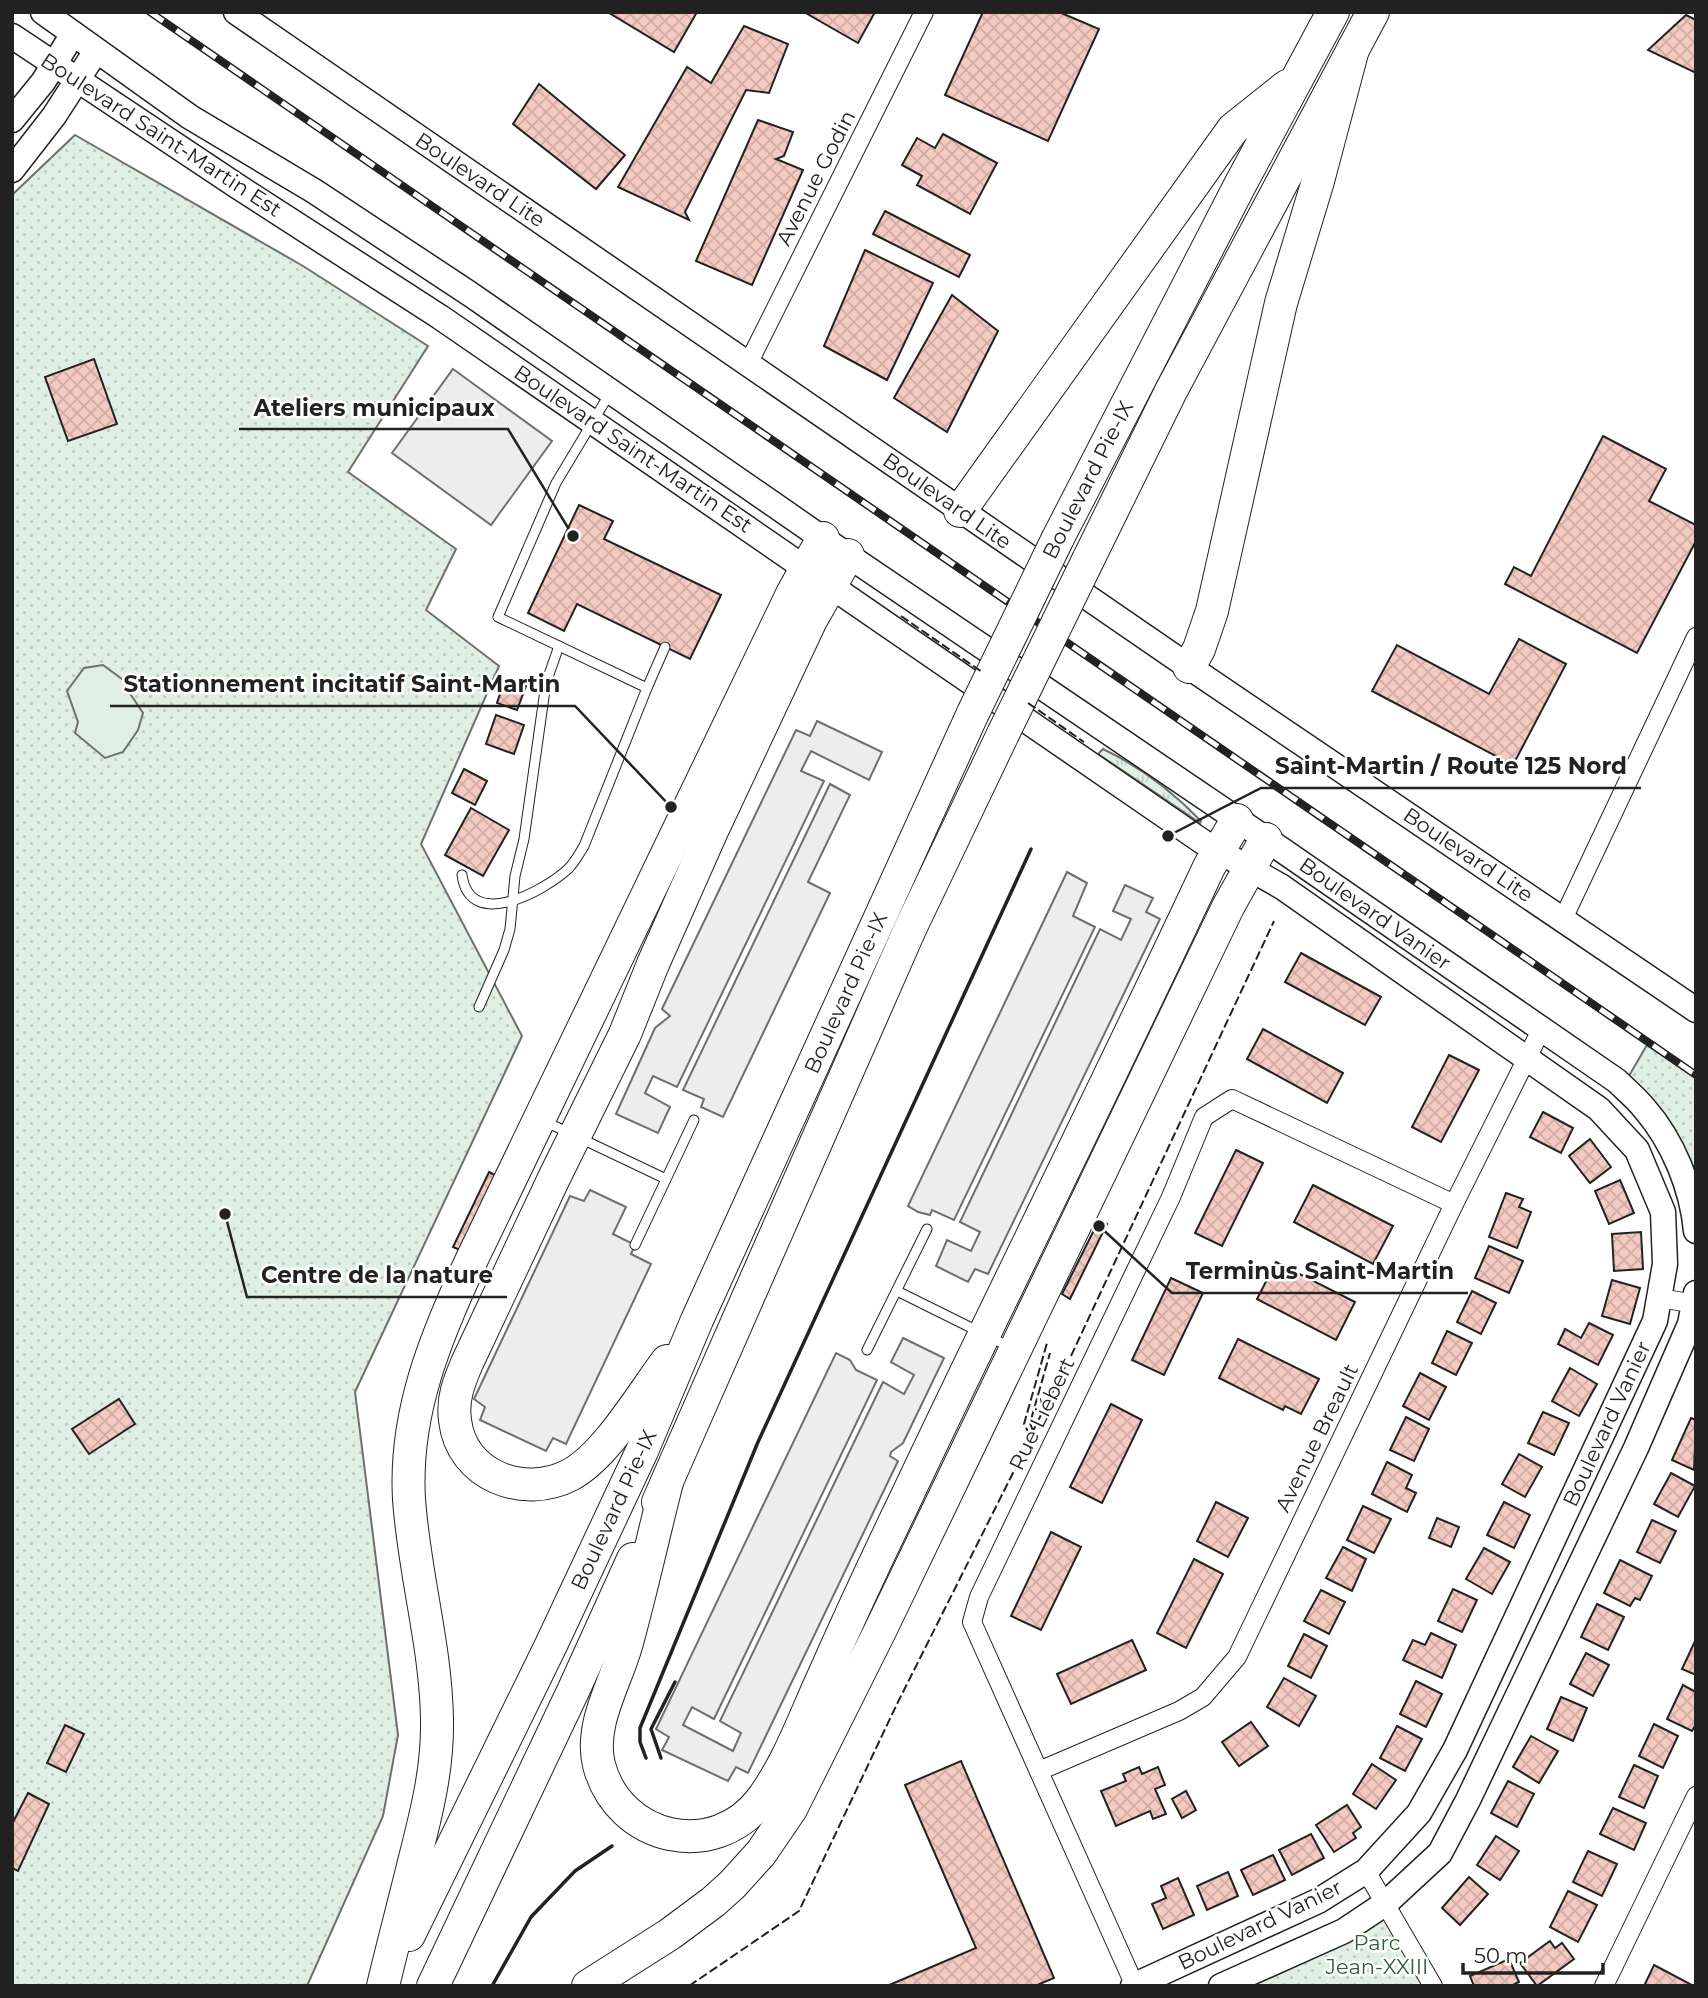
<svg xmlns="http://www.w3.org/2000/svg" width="1708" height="1998" viewBox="0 0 1708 1998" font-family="Montserrat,sans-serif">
  <defs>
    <pattern id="grass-tufts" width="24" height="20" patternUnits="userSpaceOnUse" patternTransform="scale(1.75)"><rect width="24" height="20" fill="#e0efe3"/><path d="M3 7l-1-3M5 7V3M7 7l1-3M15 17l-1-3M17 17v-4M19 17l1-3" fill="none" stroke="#c0cdc2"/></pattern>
    <pattern id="park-dots" width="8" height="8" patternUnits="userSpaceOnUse" patternTransform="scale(1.75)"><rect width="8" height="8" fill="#e0efe3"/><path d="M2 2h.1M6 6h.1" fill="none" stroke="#c0cdc2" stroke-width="1.8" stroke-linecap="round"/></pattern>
    <pattern id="building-cross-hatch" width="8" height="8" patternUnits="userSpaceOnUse" patternTransform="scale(1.75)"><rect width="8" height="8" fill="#f3c9c0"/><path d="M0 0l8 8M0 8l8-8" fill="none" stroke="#d0aca5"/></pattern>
  </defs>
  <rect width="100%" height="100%" fill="#fff"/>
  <path fill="url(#grass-tufts)" stroke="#6f6f6f" stroke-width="2" d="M 1103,749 C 1141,767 1172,791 1201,821 L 1200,823 L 1098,754 Z"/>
  <g fill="url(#park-dots)" stroke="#6f6f6f" stroke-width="2">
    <path d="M 75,135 L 303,266 L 428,346 L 348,472 L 456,549 L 426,610 L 499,666 L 421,844 L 522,1036 L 355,1392 L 398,1735 L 383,1816 L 307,1986 L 12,1986 L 12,195 Z"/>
    <path d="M 1647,1045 L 1696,1078 L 1696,1231 L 1663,1128 L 1623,1086 Z"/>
    <path d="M 1390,1913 L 1431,1986 L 1236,1986 Z"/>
  </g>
  <path fill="#e0efe3" stroke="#6f6f6f" stroke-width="2" d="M 103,665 L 130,685 L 129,692 L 143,713 L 138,730 L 123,752 L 105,758 L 75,733 L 78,722 L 67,691 L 84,668 Z"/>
  <g fill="#ededed" stroke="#6f6f6f" stroke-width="2">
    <path d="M 453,369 L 552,441 L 491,525 L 392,453 Z"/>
    <path d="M 817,721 L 882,752 L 869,780 L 811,751 L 801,771 L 824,781 L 677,1087 L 653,1076 L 645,1093 L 670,1107 L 658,1133 L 616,1114 L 655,1028 L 670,1016 L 662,1009 L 796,730 L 810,736 Z"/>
    <path d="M 830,784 L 850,795 L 808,882 L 830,893 L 723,1117 L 701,1107 L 704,1099 L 683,1090 Z"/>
    <path d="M 1067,872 L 1087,883 L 1073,916 L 1095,927 L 954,1220 L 932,1210 L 930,1215 L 918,1212 L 908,1206 Z"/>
    <path d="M 1125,885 L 1153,898 L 1146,912 L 1160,919 L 988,1274 L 975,1269 L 968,1282 L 936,1266 L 947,1240 L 971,1251 L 980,1232 L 960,1222 L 1100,929 L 1121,940 L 1131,919 L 1113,911 Z"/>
    <path d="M 590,1190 L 626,1207 L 613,1234 L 635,1245 L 631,1254 L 651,1264 L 566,1444 L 553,1438 L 546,1451 L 480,1420 L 485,1407 L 474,1399 L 570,1196 L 584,1201 Z"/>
    <path d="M 903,1338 L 944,1358 L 903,1443 L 891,1452 L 890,1456 L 898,1461 L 748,1773 L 736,1767 L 728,1781 L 662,1750 L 669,1737 L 656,1729 L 836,1353 L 850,1360 L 856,1370 L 877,1380 L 714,1719 L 692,1707 L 683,1725 L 733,1751 L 741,1733 L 720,1721 L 883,1382 L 904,1394 L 914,1375 L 891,1362 Z"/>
  </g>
  <g fill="url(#building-cross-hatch)" stroke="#222" stroke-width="2">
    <path d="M 613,12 L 697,12 L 674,52 L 611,14 Z"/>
    <path d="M 804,12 L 875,12 L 858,43 Z"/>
    <path d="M 983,12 L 1059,12 L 1099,29 L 1048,141 L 945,95 Z"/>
    <path d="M 1686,15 L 1696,20 L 1696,73 L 1648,50 Z"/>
    <path d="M 744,26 L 788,44 L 769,93 L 746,90 L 685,212 L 689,220 L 618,187 L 687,67 L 711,83 Z"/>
    <path d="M 539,84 L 625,155 L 596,189 L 513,124 Z"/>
    <path d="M 758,120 L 793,132 L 784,156 L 776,159 L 803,170 L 752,285 L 696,261 Z"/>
    <path d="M 943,134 L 997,163 L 970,214 L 917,185 L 922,176 L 902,165 L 917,138 L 935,148 Z"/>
    <path d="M 885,211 L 970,255 L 959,277 L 873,234 Z"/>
    <path d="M 865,250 L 933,283 L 887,380 L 824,346 Z"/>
    <path d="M 952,295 L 998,331 L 947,432 L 894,398 Z"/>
    <path d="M 94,359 L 117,424 L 68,441 L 45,377 Z"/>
    <path d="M 1603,436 L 1666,469 L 1649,501 L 1696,525 L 1696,541 L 1637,653 L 1505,584 L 1514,567 L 1531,576 Z"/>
    <path d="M 579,505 L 613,521 L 604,539 L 721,595 L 690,659 L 577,604 L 564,631 L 528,613 Z"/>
    <path d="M 1519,639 L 1566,664 L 1513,765 L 1372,691 L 1397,645 L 1489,694 Z"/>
    <path d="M 505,679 L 526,686 L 517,710 L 497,703 Z"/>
    <path d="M 496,715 L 524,725 L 514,754 L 486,744 Z"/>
    <path d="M 464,769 L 487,781 L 475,805 L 452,793 Z"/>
    <path d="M 471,808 L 509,830 L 483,876 L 445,855 Z"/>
    <path d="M 1301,953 L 1381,997 L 1365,1025 L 1285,982 Z"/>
    <path d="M 1263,1029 L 1343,1073 L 1327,1103 L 1247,1059 Z"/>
    <path d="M 1449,1055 L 1479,1070 L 1441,1142 L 1412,1127 Z"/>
    <path d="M 1543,1112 L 1573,1128 L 1561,1153 L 1530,1137 Z"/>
    <path d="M 1590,1139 L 1611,1167 L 1590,1183 L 1569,1156 Z"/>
    <path d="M 1236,1150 L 1263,1163 L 1222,1246 L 1195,1233 Z"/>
    <path d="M 489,1172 L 497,1176 L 462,1251 L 453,1247 Z"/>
    <path d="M 1620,1180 L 1634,1213 L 1609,1224 L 1595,1191 Z"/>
    <path d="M 1313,1185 L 1393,1226 L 1373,1264 L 1294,1222 Z"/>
    <path d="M 1506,1193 L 1523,1199 L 1519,1207 L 1531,1212 L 1517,1248 L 1489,1237 Z"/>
    <path d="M 1099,1220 L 1107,1224 L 1070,1299 L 1062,1294 Z"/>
    <path d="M 1641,1232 L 1643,1269 L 1614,1271 L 1612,1234 Z"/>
    <path d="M 1489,1246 L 1523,1261 L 1509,1293 L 1475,1278 Z"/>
    <path d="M 1276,1262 L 1355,1302 L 1336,1340 L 1257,1299 Z"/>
    <path d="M 1171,1278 L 1203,1293 L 1164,1375 L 1132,1360 Z"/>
    <path d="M 1612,1280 L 1640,1288 L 1630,1324 L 1602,1316 Z"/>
    <path d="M 1472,1291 L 1496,1303 L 1481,1334 L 1457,1322 Z"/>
    <path d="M 1589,1323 L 1613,1335 L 1598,1365 L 1558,1344 L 1565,1329 L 1581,1338 Z"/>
    <path d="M 1447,1331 L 1472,1343 L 1456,1375 L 1432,1363 Z"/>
    <path d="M 1238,1339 L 1319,1379 L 1301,1414 L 1285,1406 L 1283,1410 L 1219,1378 Z"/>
    <path d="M 1570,1368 L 1597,1384 L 1579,1416 L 1552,1401 Z"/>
    <path d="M 1420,1373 L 1446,1387 L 1429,1420 L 1403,1406 Z"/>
    <path d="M 119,1399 L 135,1424 L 89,1454 L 72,1429 Z"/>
    <path d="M 1111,1404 L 1142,1420 L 1102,1503 L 1070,1487 Z"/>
    <path d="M 1543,1412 L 1569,1423 L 1554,1455 L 1528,1443 Z"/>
    <path d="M 1406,1417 L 1429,1429 L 1414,1461 L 1390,1450 Z"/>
    <path d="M 1691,1418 L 1696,1420 L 1694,1470 L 1672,1460 Z"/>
    <path d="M 1519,1454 L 1542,1467 L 1525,1497 L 1502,1484 Z"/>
    <path d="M 1387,1462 L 1412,1475 L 1406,1488 L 1416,1493 L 1407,1512 L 1372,1494 Z"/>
    <path d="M 1671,1473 L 1695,1486 L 1678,1517 L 1654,1504 Z"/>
    <path d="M 1216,1502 L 1248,1518 L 1228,1557 L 1197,1541 Z"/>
    <path d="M 1504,1502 L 1530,1515 L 1514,1548 L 1487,1535 Z"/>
    <path d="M 1363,1506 L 1391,1519 L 1374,1553 L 1347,1540 Z"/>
    <path d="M 1437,1518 L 1459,1527 L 1451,1547 L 1429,1538 Z"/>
    <path d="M 1652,1520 L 1676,1531 L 1660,1563 L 1637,1552 Z"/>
    <path d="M 1051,1532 L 1081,1547 L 1041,1630 L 1011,1616 Z"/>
    <path d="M 1343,1547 L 1366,1559 L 1352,1591 L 1326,1578 Z"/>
    <path d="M 1484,1548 L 1510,1562 L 1492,1594 L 1466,1579 Z"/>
    <path d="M 1194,1559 L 1223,1574 L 1186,1648 L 1157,1633 Z"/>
    <path d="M 1620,1560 L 1652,1576 L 1640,1600 L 1635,1598 L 1630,1606 L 1604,1593 Z"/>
    <path d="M 1453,1589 L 1477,1600 L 1462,1632 L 1438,1621 Z"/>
    <path d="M 1321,1590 L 1345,1602 L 1329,1634 L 1304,1621 Z"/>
    <path d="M 1597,1604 L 1624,1617 L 1608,1650 L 1581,1637 Z"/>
    <path d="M 1431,1633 L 1456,1645 L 1442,1678 L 1403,1660 L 1413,1640 L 1425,1645 Z"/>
    <path d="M 1304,1634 L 1327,1646 L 1311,1678 L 1288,1666 Z"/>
    <path d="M 1696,1639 L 1696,1675 L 1682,1669 Z"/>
    <path d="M 1132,1640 L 1146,1670 L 1071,1704 L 1057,1674 Z"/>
    <path d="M 1586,1653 L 1609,1665 L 1593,1696 L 1570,1684 Z"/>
    <path d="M 1284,1678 L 1316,1696 L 1299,1726 L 1267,1707 Z"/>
    <path d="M 1416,1681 L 1442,1694 L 1426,1727 L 1400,1714 Z"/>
    <path d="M 1683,1685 L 1696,1692 L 1696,1724 L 1692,1731 L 1667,1719 Z"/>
    <path d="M 1561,1697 L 1587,1708 L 1573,1741 L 1547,1729 Z"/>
    <path d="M 1251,1722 L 1268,1746 L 1239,1766 L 1222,1742 Z"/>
    <path d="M 1654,1724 L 1678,1736 L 1663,1768 L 1639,1756 Z"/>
    <path d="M 65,1725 L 84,1734 L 66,1772 L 47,1763 Z"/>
    <path d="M 1397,1726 L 1422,1739 L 1405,1771 L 1380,1758 Z"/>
    <path d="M 1531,1736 L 1558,1751 L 1539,1783 L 1513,1767 Z"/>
    <path d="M 961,1761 L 1054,1978 L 1035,1986 L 887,1986 L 976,1948 L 905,1785 Z"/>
    <path d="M 1372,1764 L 1396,1780 L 1376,1809 L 1353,1794 Z"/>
    <path d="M 1634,1765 L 1658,1776 L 1644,1808 L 1619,1797 Z"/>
    <path d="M 1139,1767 L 1142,1774 L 1158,1767 L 1165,1785 L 1155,1789 L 1166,1814 L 1153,1819 L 1150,1811 L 1116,1826 L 1101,1791 L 1126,1781 L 1123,1774 Z"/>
    <path d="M 1508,1781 L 1534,1794 L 1517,1827 L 1491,1813 Z"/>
    <path d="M 1186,1791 L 1196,1810 L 1182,1818 L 1172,1799 Z"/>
    <path d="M 28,1793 L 49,1804 L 18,1871 L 12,1868 L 12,1824 Z"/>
    <path d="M 1347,1805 L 1361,1827 L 1353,1833 L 1356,1838 L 1334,1852 L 1316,1825 Z"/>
    <path d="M 1613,1808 L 1646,1823 L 1634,1850 L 1600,1834 Z"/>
    <path d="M 1311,1834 L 1324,1858 L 1292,1875 L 1279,1850 Z"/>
    <path d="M 1496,1836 L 1519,1851 L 1500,1880 L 1477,1865 Z"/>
    <path d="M 1588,1851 L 1617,1864 L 1602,1896 L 1573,1882 Z"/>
    <path d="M 1273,1855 L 1285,1880 L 1253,1895 L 1241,1870 Z"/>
    <path d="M 1228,1872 L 1238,1896 L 1207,1910 L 1197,1886 Z"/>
    <path d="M 1469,1877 L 1488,1894 L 1460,1925 L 1442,1908 Z"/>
    <path d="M 1178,1878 L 1194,1915 L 1163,1929 L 1152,1904 L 1166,1898 L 1161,1886 Z"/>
    <path d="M 1568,1891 L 1597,1905 L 1578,1942 L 1550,1927 Z"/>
    <path d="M 1550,1941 L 1555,1948 L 1562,1943 L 1574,1959 L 1537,1986 L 1520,1963 Z"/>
    <path d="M 1509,1959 L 1519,1982 L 1511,1986 L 1474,1986 L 1470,1976 Z"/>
    <path d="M 1654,1965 L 1692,1985 L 1692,1986 L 1644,1986 Z"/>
  </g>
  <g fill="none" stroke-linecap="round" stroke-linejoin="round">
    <g stroke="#222" stroke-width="11">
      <g id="lane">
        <path d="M 647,688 L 665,647"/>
        <path d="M 462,875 C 470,932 544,891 568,869 C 575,862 579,854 584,846 L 647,688 L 498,617 L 556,483 L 610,393"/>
        <path d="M 479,1007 L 504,950 L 510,929 L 515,876 L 524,839 L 546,683 L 559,646"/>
        <path d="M 544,1121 L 666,1179"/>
        <path d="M 635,1245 L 694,1120"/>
        <path d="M 897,1291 L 1012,1348"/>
        <path d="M 867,1350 L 927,1229"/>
      </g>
    </g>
    <g stroke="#222" stroke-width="20">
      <g id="street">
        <path d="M 748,364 L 924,12"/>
        <path d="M 1563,919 L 1696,637"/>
        <path d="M 1659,1298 L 1696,1304"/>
        <path d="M 1039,1771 L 1179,1711 L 1203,1697 L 1237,1657 L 1454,1204 L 1541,1030"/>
        <path d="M 1366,1871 L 1433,1986"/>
        <path d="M 1135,1986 L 972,1622 L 979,1597 L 1171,1197 L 1204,1117 L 1232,1099 L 1454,1204"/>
        <path d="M 1604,1986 L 1696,1796"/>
      </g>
    </g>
    <g stroke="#222" stroke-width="27">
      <g id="secondary">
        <path d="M 43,12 L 190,117 L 314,191 L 470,294 L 809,529 L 1266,839 L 1617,1081 C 1626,1090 1636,1098 1644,1108 C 1673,1141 1692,1188 1696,1231"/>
        <path d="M 236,12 L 1170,654 L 1696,1010"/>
        <path d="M 12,36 L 237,186 L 440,317 L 1203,842 L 1282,887 L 1599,1109 L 1637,1150 L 1663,1212 L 1665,1264 L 1655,1321 L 1455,1750 L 1419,1813 L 1366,1871 L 1318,1901 L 1133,1986"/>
        <path d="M 12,120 L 43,82 L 73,34"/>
        <path d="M 12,170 L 54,116 L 96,51"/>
        <path d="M 1221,1986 L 1344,1931 L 1386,1903 L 1440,1853 L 1468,1800 L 1636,1448 L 1690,1324 L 1696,1293"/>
      </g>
    </g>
    <g stroke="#222" stroke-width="34">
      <g id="highway">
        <path d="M 960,511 L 1233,129 L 1287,86"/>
        <path d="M 1058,538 L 1240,185 L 1333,12"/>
        <path d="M 1088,560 L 1171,391 L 1373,12"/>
        <path d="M 1189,667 L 1199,649 L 1212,611 L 1281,303 L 1318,181 L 1353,49"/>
        <path d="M 667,1361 C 642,1394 606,1456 570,1475 C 524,1499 461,1476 455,1420 C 452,1399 459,1382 467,1363 L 555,1176 L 625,1034 L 653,964 L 711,833 L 811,620 L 848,555"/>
        <path d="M 667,1482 C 653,1537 641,1592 626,1646 C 615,1684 589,1725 599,1765 C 619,1841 715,1862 762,1799 C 789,1762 805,1716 824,1675 C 850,1616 877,1558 905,1500 C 1005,1288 1110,1079 1209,867 L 1237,820"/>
        <path d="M 658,1502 L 910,929 L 1003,734"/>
        <path d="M 409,1935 L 551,1645 L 642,1451 L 697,1320 L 973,713"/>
        <path d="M 383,1986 C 393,1944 404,1903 414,1862 C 426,1815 438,1769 437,1720 C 436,1646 414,1573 409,1499 C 404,1413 436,1336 472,1259 L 792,594 L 823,538"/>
        <path d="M 433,1986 L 574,1689 L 633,1559"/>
        <path d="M 588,1986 L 670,1934 L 713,1902 L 732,1885 L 761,1853 L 791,1809 L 880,1631 L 1228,907 L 1266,839"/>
      </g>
    </g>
    <use href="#lane" stroke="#fff" stroke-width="9"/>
    <use href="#street" stroke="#fff" stroke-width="18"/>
    <use href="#secondary" stroke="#fff" stroke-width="24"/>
    <use href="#highway" stroke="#fff" stroke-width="32"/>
    <g stroke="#222" stroke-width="8">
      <path id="rail" d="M 150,12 L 1696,1075"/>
    </g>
    <use href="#rail" stroke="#fff" stroke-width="5" stroke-dasharray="16" stroke-linecap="butt"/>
    <g stroke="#222" stroke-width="34" stroke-linecap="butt">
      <g id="highway-bridge">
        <path d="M 973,713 L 1058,538"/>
        <path d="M 1003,734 L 1088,560"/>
      </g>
    </g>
    <use href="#highway-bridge" stroke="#fff" stroke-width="32"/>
    <g stroke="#222" stroke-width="2" stroke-dasharray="9 3.5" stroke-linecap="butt">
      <path d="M 901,616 L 982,672"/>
      <path d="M 1028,703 L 1084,742"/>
      <path d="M 1071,1356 L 1274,921"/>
      <path d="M 1033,1431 L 1030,1423 L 1050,1353"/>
      <path d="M 1033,1431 L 1067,1363"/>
      <path d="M 689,1986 L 799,1911 L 896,1706 L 1031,1437 L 1024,1424 L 1047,1343"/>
    </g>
    <g stroke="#222" stroke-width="3.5">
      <path d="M 646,1758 L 640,1742 L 640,1728 L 758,1442 L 1031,849"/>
      <path d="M 661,1758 L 651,1729 L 675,1682"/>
      <path d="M 492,1986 L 531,1917 L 575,1871 L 612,1846"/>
    </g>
  </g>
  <g text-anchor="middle" stroke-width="5" stroke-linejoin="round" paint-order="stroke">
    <g font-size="21" fill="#222" stroke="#fff">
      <text transform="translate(161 135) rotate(33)" y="7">Boulevard Saint-Martin Est</text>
      <text transform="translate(816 178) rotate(-63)" y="7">Avenue Godin</text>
      <text transform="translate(480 180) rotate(34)" y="7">Boulevard Lite</text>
      <text transform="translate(633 449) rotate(34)" y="7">Boulevard Saint-Martin Est</text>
      <text transform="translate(1088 480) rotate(-63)" y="7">Boulevard Pie-IX</text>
      <text transform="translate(947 501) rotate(35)" y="7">Boulevard Lite</text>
      <text transform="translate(1468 855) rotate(34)" y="7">Boulevard Lite</text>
      <text transform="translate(1375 914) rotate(35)" y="7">Boulevard Vanier</text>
      <text transform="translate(846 993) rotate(-66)" y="7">Boulevard Pie-IX</text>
      <text transform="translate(1042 1414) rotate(-64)" y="7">Rue Liébert</text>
      <text transform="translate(1607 1424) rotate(-65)" y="7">Boulevard Vanier</text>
      <text transform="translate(1317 1438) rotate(-64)" y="7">Avenue Breault</text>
      <text transform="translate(614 1510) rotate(-65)" y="7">Boulevard Pie-IX</text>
      <text transform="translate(1260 1925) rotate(-26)" y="7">Boulevard Vanier</text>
    </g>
    <g font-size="21" fill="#2f5e38" stroke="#fff">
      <text x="1377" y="1950">Parc<tspan x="1377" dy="24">Jean-XXIII</tspan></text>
    </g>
  </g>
  <path fill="none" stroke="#222" stroke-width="2.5" d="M573 536L508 429H239M671 807L575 706H110M1168 836L1261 788H1641M1099 1226L1172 1293H1468M225 1214L247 1297H507"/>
  <g fill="#222" stroke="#fff" stroke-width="2.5">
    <circle cx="573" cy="536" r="7"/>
    <circle cx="671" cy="807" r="7"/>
    <circle cx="1168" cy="836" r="7"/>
    <circle cx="1099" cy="1226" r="7"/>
    <circle cx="225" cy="1214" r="7"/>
  </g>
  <g font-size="23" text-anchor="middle" font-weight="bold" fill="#222" stroke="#fff" stroke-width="5" stroke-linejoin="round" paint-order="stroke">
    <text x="374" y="416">Ateliers municipaux</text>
    <text x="342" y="692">Stationnement incitatif Saint-Martin</text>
    <text x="1451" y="774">Saint-Martin / Route 125 Nord</text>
    <text x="1320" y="1279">Terminus Saint-Martin</text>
    <text x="377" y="1283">Centre de la nature</text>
  </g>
  <rect width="1708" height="1998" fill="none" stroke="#222222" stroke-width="28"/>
  <path d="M1463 1963v10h140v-10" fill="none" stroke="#222222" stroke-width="3.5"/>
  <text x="1474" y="1963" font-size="21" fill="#222222" stroke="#ffffff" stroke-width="5" paint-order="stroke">50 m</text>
</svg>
